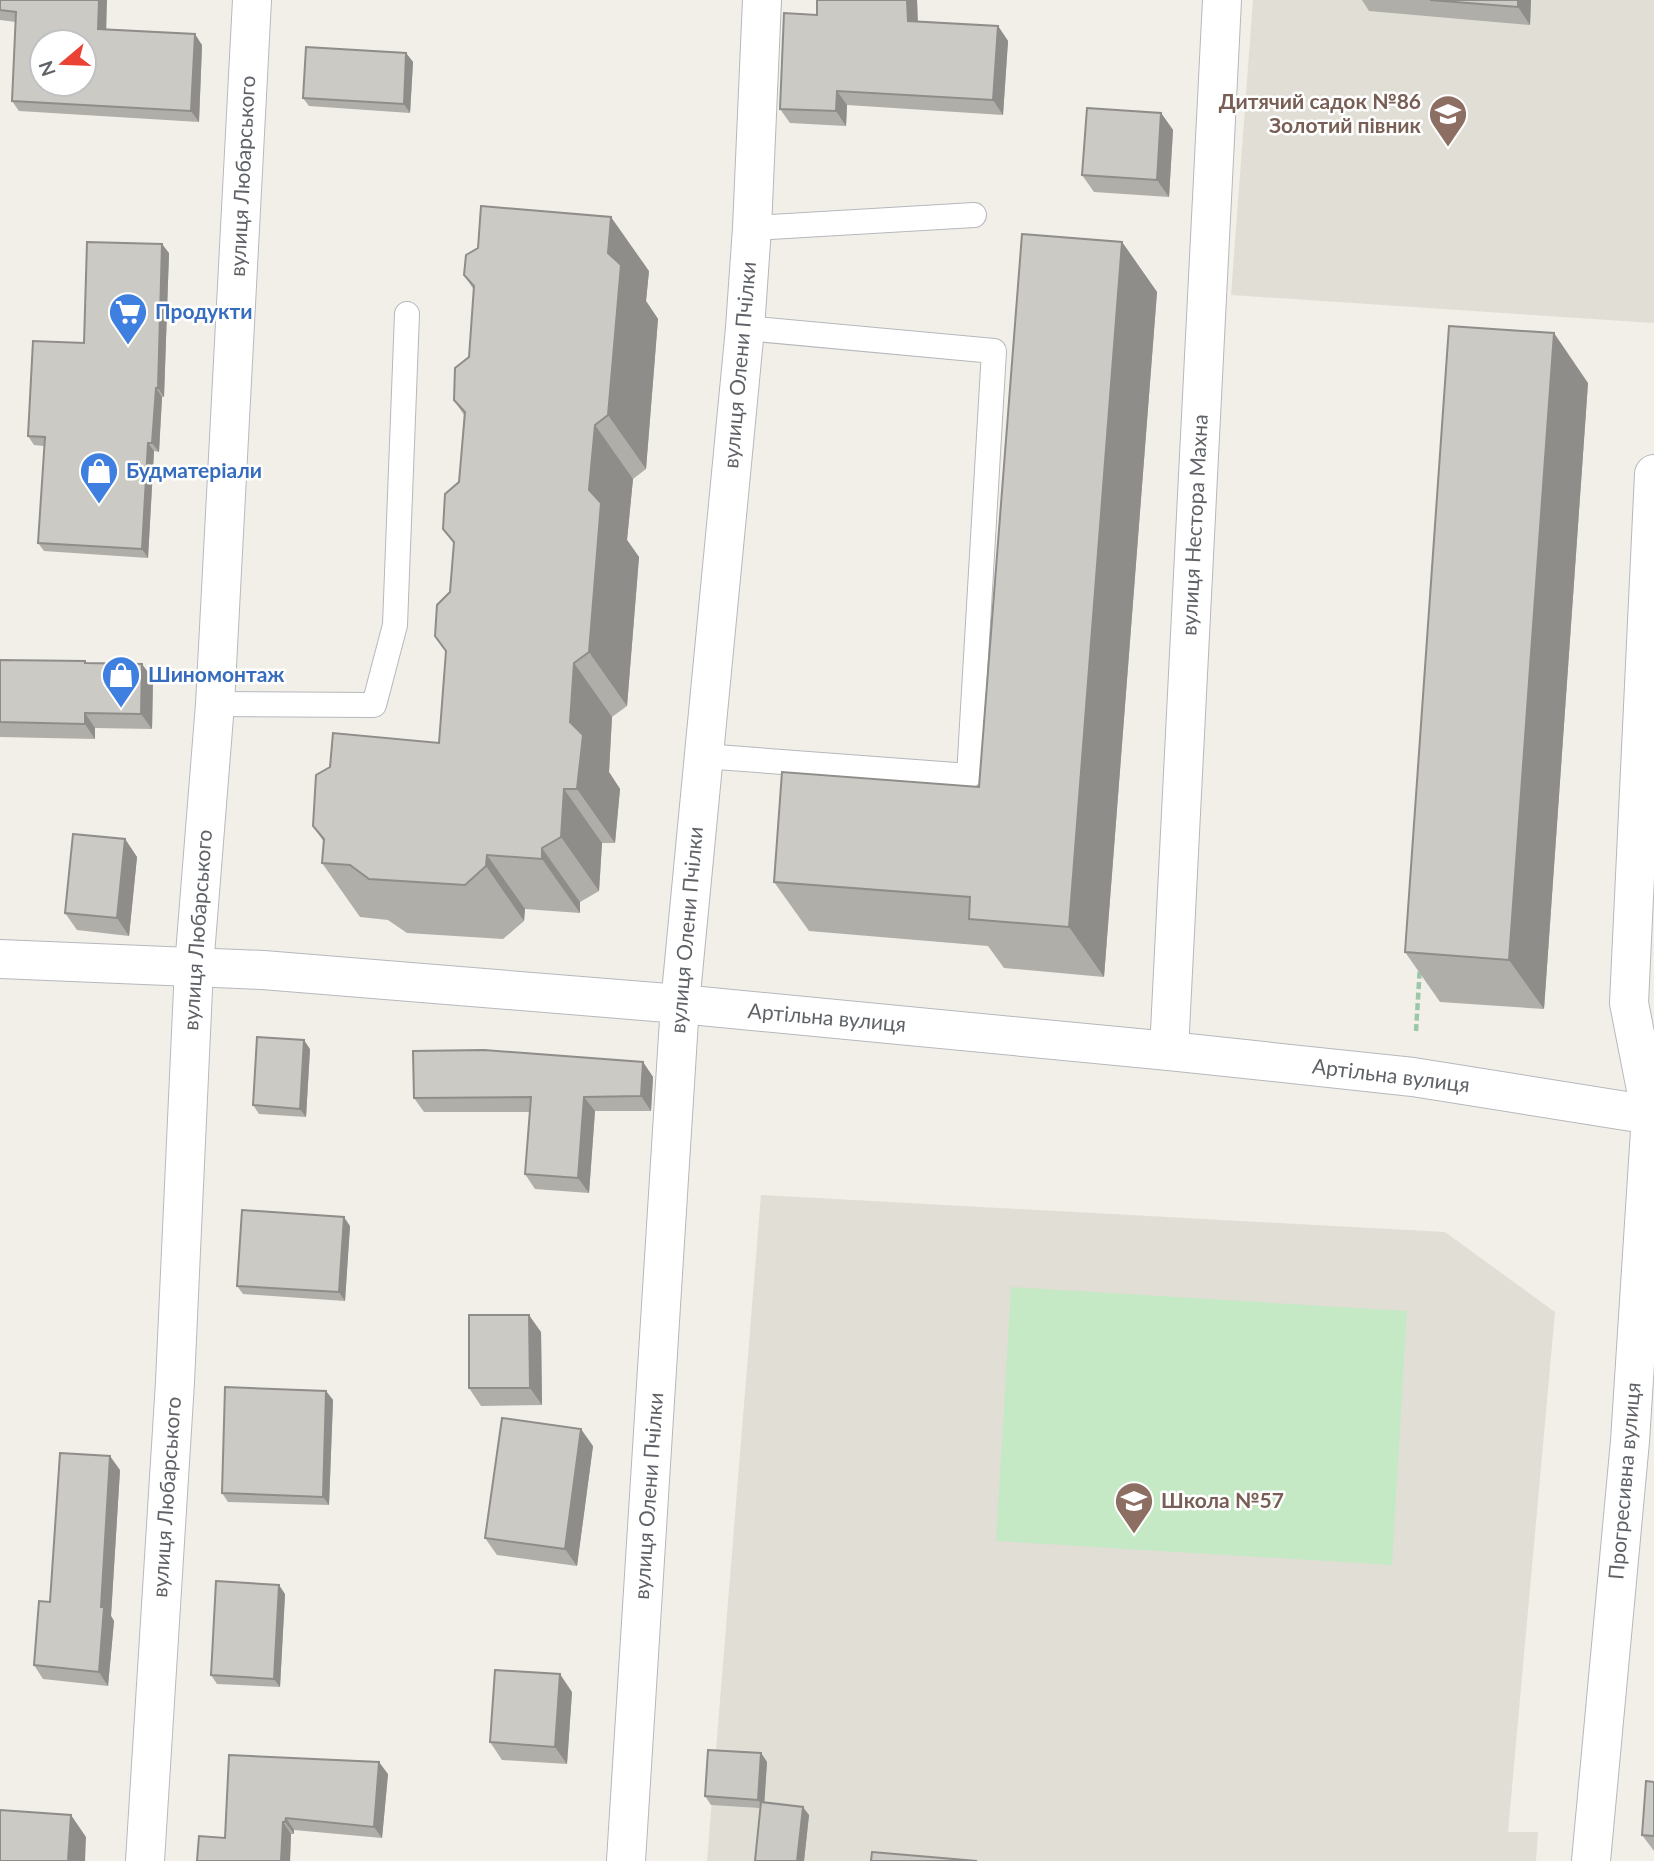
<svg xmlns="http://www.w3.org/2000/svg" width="1654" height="1861" viewBox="0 0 1654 1861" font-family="Lato,sans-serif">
  <rect width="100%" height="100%" fill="#f1efe8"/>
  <g fill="#e1ded6">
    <path d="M 1253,0 L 1654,0 L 1654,323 L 1231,295 Z"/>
    <path d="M 761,1195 L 1445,1232 L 1555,1312 L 1508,1832 L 1538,1832 L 1536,1861 L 707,1861 Z"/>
  </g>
  <path fill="#c5e8c5" d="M 1011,1287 L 1407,1311 L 1392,1565 L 996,1541 Z"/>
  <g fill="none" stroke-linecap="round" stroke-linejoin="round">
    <g stroke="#b5b8bc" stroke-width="26">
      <g id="service">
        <path d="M 752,228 L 974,215"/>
        <path d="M 215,704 L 374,705 L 395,625 L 407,314"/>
        <path d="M 703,756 L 969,776 L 994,351 L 745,328"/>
      </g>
    </g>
    <g stroke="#b5b8bc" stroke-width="40">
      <g id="minor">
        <path d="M 0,959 L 263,970 L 680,1004 L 1169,1051 L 1413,1077 L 1651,1115"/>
        <path d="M 1169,1051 L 1222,0"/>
        <path d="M 626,1861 L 680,1004 L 745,328 L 752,228 L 762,0"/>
        <path d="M 1591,1861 L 1630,1441 L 1651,1115 L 1629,1003 L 1654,474"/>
      </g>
    </g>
    <g stroke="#b6babf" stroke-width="40">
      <path id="secondary" d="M 145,1861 L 175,1382 L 194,967 L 215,704 L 252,0"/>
    </g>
    <path stroke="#9cc7a9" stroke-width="4.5" stroke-dasharray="7 3.5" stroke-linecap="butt" d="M 1416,1031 L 1420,966"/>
    <use href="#service" stroke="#fff" stroke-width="24"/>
    <use href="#minor" stroke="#fff" stroke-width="38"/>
    <use href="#secondary" stroke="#fff" stroke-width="38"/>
  </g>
  <g fill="#afaea9">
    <path d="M 0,0 L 106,30 L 202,45 L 199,122 L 19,111 L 12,101 L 16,22 L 0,20 Z"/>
    <path d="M 817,0 L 917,0 L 918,21 L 998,26 L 1008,41 L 1003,115 L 847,105 L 846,126 L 790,123 L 780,109 L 817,15 Z"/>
    <path d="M 1362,0 L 1531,0 L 1530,25 L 1369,11 Z"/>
    <path d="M 406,53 L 413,62 L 410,113 L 309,106 L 303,98 Z"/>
    <path d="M 1161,113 L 1173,130 L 1169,197 L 1094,192 L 1082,175 Z"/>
    <path d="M 1122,242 L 1157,292 L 1104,977 L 1004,968 L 988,946 L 809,931 L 774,882 L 979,787 Z"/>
    <path d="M 169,253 L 164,397 L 162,397 L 159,452 L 154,451 L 148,558 L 44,551 L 38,543 L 44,446 L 34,445 L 28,436 L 84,343 Z"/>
    <path d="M 649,271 L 646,301 L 658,319 L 646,469 L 633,479 L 627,540 L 639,557 L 627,706 L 612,717 L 609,772 L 620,789 L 615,843 L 602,843 L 599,891 L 580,902 L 580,913 L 525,909 L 524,921 L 503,939 L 407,933 L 388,920 L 360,917 L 322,863 L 324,842 L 313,826 L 439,743 L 454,544 L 443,529 L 459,482 L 464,415 L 454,400 L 469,357 L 474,290 L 464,275 Z"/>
    <path d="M 1588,383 L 1544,1009 L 1440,1002 L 1405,952 Z"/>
    <path d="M 0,660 L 85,661 L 87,663 L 153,679 L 152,729 L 95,728 L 95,739 L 0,737 Z"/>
    <path d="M 125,839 L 137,857 L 129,936 L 77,930 L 65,913 Z"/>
    <path d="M 310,1049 L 306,1117 L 259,1114 L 253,1105 Z"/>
    <path d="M 643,1062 L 653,1077 L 651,1111 L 595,1111 L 589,1193 L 535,1189 L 525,1174 L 530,1112 L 424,1112 L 414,1098 Z"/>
    <path d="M 350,1226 L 345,1301 L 243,1294 L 237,1286 Z"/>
    <path d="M 541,1332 L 542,1405 L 481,1406 L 469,1388 Z"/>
    <path d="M 326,1391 L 333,1400 L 329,1505 L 228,1502 L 222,1493 Z"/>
    <path d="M 593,1446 L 577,1566 L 497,1555 L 485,1538 Z"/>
    <path d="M 120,1470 L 111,1616 L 114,1621 L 108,1686 L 43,1679 L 34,1665 L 50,1602 Z"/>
    <path d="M 285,1594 L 280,1687 L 217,1684 L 211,1675 Z"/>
    <path d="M 572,1692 L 567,1764 L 502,1760 L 490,1742 Z"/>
    <path d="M 761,1753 L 767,1762 L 764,1803 L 809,1815 L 804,1861 L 755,1861 L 760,1808 L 711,1805 L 705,1796 Z"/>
    <path d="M 388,1774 L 382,1838 L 294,1830 L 294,1834 L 291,1834 L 290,1861 L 197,1861 L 225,1838 Z"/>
    <path d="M 1654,1782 L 1654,1851 L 1642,1835 Z"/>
  </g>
  <g fill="#8f8d8a">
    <path d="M 99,0 L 107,0 L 106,40 L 98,29 Z"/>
    <path d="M 907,0 L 917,0 L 918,35 L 908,21 Z"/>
    <path d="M 1518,0 L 1531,0 L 1530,25 L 1518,7 Z"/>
    <path d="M 998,26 L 1008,41 L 1003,115 L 993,100 Z"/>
    <path d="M 195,34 L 202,45 L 199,122 L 191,111 Z"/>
    <path d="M 406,53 L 413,62 L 410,113 L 404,104 Z"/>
    <path d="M 837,91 L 847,105 L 846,126 L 836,111 Z"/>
    <path d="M 1161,113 L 1173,130 L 1169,197 L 1157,180 Z"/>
    <path d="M 611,217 L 649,271 L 646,301 L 658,319 L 646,469 L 608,415 L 608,253 Z"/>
    <path d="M 1122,242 L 1157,292 L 1104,977 L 1069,927 Z"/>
    <path d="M 162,244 L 169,253 L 164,397 L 158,388 Z"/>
    <path d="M 1554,333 L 1588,383 L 1544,1009 L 1509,960 Z"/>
    <path d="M 156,388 L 162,397 L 159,452 L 152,443 Z"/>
    <path d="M 595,425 L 633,479 L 627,540 L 639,557 L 627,706 L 589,652 L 589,490 Z"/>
    <path d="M 148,443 L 154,451 L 148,558 L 142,549 Z"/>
    <path d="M 574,663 L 612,717 L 609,772 L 620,789 L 615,843 L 577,789 L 570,722 Z"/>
    <path d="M 142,664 L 153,679 L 152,729 L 141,714 Z"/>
    <path d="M 85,713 L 95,728 L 95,739 L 85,724 Z"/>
    <path d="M 564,789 L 602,843 L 599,891 L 561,837 Z"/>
    <path d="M 125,839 L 137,857 L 129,936 L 117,918 Z"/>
    <path d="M 542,848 L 580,902 L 580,913 L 542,859 Z"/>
    <path d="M 487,855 L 525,909 L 524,921 L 486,866 Z"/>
    <path d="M 304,1040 L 310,1049 L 306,1117 L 300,1109 Z"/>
    <path d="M 643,1062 L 653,1077 L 651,1111 L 641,1096 Z"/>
    <path d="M 584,1097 L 595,1111 L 589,1193 L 578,1178 Z"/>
    <path d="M 344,1217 L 350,1226 L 345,1301 L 339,1292 Z"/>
    <path d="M 529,1315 L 541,1332 L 542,1405 L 530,1388 Z"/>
    <path d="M 326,1391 L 333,1400 L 329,1505 L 323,1497 Z"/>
    <path d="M 581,1429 L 593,1446 L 577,1566 L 565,1549 Z"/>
    <path d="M 110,1456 L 120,1470 L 111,1616 L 114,1621 L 108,1686 L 99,1672 L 101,1607 Z"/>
    <path d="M 279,1585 L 285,1594 L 280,1687 L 274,1679 Z"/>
    <path d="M 560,1674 L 572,1692 L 567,1764 L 555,1747 Z"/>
    <path d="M 761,1753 L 767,1762 L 764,1808 L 758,1800 Z"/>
    <path d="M 379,1762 L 388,1774 L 382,1838 L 374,1827 Z"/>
    <path d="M 803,1807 L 809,1815 L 804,1861 L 797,1861 Z"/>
    <path d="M 71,1815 L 86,1837 L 85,1861 L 68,1861 Z"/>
    <path d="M 286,1818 L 294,1830 L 294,1834 L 285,1822 Z"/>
    <path d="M 283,1822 L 291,1834 L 290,1861 L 281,1861 Z"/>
  </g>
  <g fill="#cccac5" stroke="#8f8d8a" stroke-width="2" fill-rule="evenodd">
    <path d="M 0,0 L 99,0 L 98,29 L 195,34 L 191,111 L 12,101 L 16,12 L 0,10 ZM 42,42 L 84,42 L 84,84 L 42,84 Z"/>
    <path d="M 817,0 L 907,0 L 908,21 L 998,26 L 993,100 L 837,91 L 836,111 L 780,109 L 784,13 L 817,15 Z"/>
    <path d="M 1430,0 L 1518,0 L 1518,7 Z"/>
    <path d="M 306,47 L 406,53 L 404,104 L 303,98 Z"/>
    <path d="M 1087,108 L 1161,113 L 1157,180 L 1082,175 Z"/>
    <path d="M 481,206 L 611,217 L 608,253 L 621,265 L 608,415 L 595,425 L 589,490 L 601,503 L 589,652 L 574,663 L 570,722 L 583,735 L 577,789 L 564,789 L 561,837 L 542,848 L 542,859 L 487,855 L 486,866 L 465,885 L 369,879 L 350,865 L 322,863 L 324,839 L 313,826 L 316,775 L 330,767 L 333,733 L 439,743 L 446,651 L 435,636 L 437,605 L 450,592 L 454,542 L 443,529 L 445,494 L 459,482 L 465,412 L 454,400 L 455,368 L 469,357 L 474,286 L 464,275 L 466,255 L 478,248 Z"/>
    <path d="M 1022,234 L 1122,242 L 1069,927 L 969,919 L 970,897 L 774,882 L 782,772 L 979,787 Z"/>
    <path d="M 87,242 L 162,244 L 158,388 L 156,388 L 152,443 L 148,443 L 142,549 L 38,543 L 45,437 L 28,436 L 33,341 L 84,343 Z"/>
    <path d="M 1449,326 L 1554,333 L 1509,960 L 1405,952 Z"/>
    <path d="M 0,660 L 85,661 L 85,663 L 142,664 L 141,714 L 85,713 L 85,724 L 0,722 Z"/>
    <path d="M 73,834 L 125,839 L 117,918 L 65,913 Z"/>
    <path d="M 257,1037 L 304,1040 L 300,1109 L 253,1105 Z"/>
    <path d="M 484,1050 L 643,1062 L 641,1096 L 584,1097 L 578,1178 L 525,1174 L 531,1097 L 414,1098 L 413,1051 Z"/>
    <path d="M 242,1210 L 344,1217 L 339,1292 L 237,1286 Z"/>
    <path d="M 469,1315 L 529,1315 L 530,1388 L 469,1388 Z"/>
    <path d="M 225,1387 L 326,1391 L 323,1497 L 222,1493 Z"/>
    <path d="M 502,1418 L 581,1429 L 565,1549 L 485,1538 Z"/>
    <path d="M 60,1453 L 110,1456 L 101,1607 L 104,1607 L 99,1672 L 34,1665 L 39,1601 L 50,1602 Z"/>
    <path d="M 216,1581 L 279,1585 L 274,1679 L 211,1675 Z"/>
    <path d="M 495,1670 L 560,1674 L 555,1747 L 490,1742 Z"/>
    <path d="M 708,1750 L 761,1753 L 758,1800 L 705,1796 Z"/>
    <path d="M 229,1755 L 379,1762 L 374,1827 L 286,1818 L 285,1822 L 283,1822 L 281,1861 L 197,1861 L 199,1836 L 225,1838 Z"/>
    <path d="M 1646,1781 L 1654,1782 L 1654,1836 L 1642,1835 Z"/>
    <path d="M 761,1802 L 803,1807 L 797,1861 L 755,1861 Z"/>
    <path d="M 0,1810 L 71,1815 L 68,1861 L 0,1861 Z"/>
    <path d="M 872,1852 L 977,1861 L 871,1861 Z"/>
  </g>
  <defs>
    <g id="school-pin" transform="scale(2.0125)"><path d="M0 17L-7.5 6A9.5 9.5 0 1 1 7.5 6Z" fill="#8d6e63" stroke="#fff"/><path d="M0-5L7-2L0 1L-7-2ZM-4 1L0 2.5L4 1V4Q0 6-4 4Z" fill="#fff"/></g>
    <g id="supermarket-pin" transform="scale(2.0125)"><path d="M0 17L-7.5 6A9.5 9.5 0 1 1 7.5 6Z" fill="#3f7fe0" stroke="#fff"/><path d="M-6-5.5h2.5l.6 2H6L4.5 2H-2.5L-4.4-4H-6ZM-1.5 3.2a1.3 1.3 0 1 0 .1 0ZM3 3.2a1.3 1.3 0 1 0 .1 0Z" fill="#fff"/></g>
    <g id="shop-pin" transform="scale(2.0125)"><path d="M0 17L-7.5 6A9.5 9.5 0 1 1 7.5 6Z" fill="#3f7fe0" stroke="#fff"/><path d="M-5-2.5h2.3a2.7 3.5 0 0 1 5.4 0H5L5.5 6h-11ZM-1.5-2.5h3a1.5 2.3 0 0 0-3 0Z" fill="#fff"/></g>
  </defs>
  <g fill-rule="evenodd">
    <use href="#school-pin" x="1448" y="114"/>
    <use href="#supermarket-pin" x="128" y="312"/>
    <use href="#shop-pin" x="99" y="471"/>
    <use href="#shop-pin" x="121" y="675"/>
    <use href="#school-pin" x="1134" y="1501"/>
  </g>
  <g text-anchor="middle" stroke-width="5" stroke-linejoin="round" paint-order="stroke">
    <g font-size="21" font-weight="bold" fill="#785e54" stroke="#fff" text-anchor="end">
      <text x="1421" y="109">Дитячий садок №86<tspan x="1421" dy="24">Золотий півник</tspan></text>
      <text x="1161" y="1508" text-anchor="start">Школа №57</text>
    </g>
    <g font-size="21" fill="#5f6368" stroke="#fff">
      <text transform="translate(243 176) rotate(-87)" y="7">вулиця Любарського</text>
      <text transform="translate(740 365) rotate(-85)" y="7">вулиця Олени Пчілки</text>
      <text transform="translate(1195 525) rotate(-87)" y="7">вулиця Нестора Махна</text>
      <text transform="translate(198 930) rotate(-86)" y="7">вулиця Любарського</text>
      <text transform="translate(687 930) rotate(-85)" y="7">вулиця Олени Пчілки</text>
      <text transform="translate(827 1018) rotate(5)" y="7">Артільна вулиця</text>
      <text transform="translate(1391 1076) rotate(7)" y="7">Артільна вулиця</text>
      <text transform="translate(1625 1481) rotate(-85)" y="7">Прогресивна вулиця</text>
      <text transform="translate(649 1496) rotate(-86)" y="7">вулиця Олени Пчілки</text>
      <text transform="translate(167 1497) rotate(-86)" y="7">вулиця Любарського</text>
    </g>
    <g font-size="21" font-weight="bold" fill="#366cbe" stroke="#fff" text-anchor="start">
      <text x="155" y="319">Продукти</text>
      <text x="126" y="478">Будматеріали</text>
      <text x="148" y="682">Шиномонтаж</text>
    </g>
  </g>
  <g transform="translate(63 63) rotate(251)"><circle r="33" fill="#ffffff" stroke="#bfc1c3" stroke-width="2"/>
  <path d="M0-5L12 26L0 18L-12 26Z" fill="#ea4335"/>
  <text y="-10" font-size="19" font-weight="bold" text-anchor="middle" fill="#5f6368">N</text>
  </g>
</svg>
